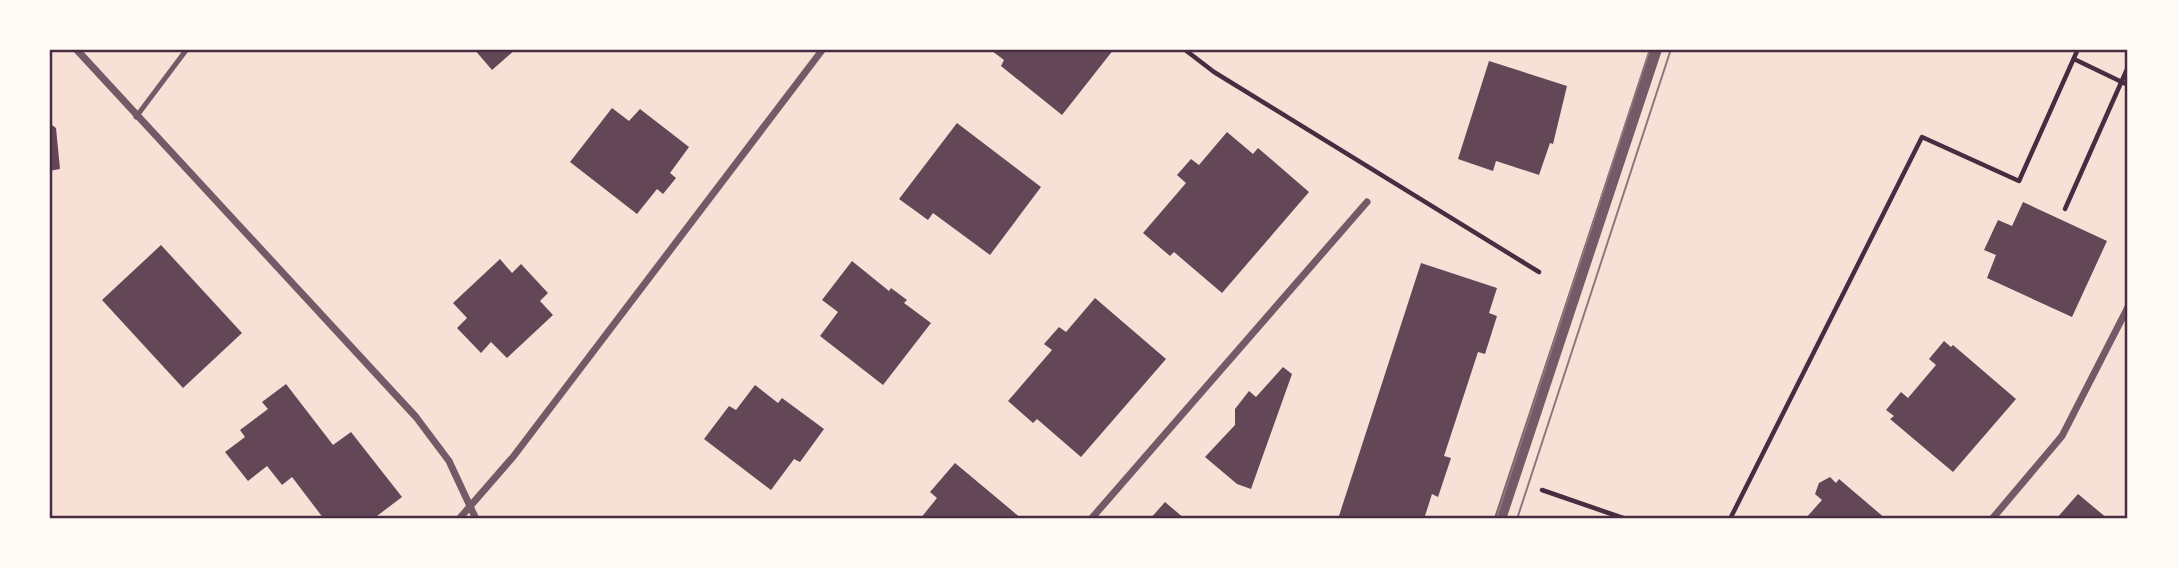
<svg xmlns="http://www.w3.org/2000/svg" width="2177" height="568" viewBox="0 0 2177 568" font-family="'Fira Sans',sans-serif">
  <rect width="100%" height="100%" fill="#f7e1d7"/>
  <g fill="#644757">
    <path d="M 474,49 L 516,49 L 492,70 Z"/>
    <path d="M 994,49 L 1114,49 L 1062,115 L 1001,66 L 1004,60 L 992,51 Z"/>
    <path d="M 1489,61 L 1567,86 L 1553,144 L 1550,143 L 1539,175 L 1496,161 L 1493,171 L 1458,159 Z"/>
    <path d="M 612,108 L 629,121 L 640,109 L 689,147 L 670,173 L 676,178 L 663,194 L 657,189 L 637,214 L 570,162 Z"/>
    <path d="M 49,123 L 56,128 L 60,169 L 49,171 Z"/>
    <path d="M 957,123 L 1041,187 L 990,255 L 933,213 L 928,220 L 899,199 Z"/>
    <path d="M 1227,132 L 1253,154 L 1258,148 L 1309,192 L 1222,293 L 1174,252 L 1170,256 L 1143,233 L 1186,183 L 1177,175 L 1191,159 L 1199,165 Z"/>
    <path d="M 2023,202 L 2107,241 L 2072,317 L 1987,278 L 1996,255 L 1984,250 L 1998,220 L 2012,226 Z"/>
    <path d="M 161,245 L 242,333 L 183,388 L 102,300 Z"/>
    <path d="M 500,259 L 512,273 L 521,264 L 548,293 L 540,301 L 553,315 L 507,358 L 491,342 L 481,353 L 457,328 L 467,318 L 453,303 Z"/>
    <path d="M 852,261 L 889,291 L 891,288 L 907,300 L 904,303 L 931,323 L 883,385 L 820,336 L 838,312 L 822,300 Z"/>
    <path d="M 1421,263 L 1497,288 L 1489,313 L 1497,316 L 1485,354 L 1478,352 L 1444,456 L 1451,458 L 1438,497 L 1432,494 L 1424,519 L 1338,519 Z"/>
    <path d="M 1095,298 L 1166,359 L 1081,457 L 1037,419 L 1033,423 L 1008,401 L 1052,350 L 1044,344 L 1059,327 L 1066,332 Z"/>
    <path d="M 1944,341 L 1951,347 L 1953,345 L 2016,399 L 1953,472 L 1890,419 L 1894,416 L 1886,410 L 1901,392 L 1908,398 L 1936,365 L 1929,359 Z"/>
    <path d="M 1283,367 L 1292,374 L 1251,489 L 1237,484 L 1205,457 L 1235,425 L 1235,409 L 1249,391 L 1256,397 Z"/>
    <path d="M 286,384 L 333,445 L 351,432 L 402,497 L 373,519 L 324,519 L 292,477 L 282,485 L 267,466 L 248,481 L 225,452 L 245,437 L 240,430 L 268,409 L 262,402 Z"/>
    <path d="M 755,385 L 778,403 L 782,398 L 824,429 L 800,462 L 794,459 L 771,490 L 704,439 L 729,406 L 736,410 Z"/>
    <path d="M 955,463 L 1022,519 L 920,519 L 937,498 L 930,492 Z"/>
    <path d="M 1830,477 L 1836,483 L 1839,479 L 1886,519 L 1805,519 L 1822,500 L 1815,494 L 1819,483 Z"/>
    <path d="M 2078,494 L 2108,519 L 2056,519 Z"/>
    <path d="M 1165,502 L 1185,519 L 1150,519 Z"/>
  </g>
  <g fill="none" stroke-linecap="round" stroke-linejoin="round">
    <g stroke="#4a2c40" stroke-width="4.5">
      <path d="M 1184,49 L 1214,72 L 1539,272"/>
      <path d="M 2074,59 L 2128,85"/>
      <path d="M 2065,209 L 2128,67"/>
      <path d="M 1542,490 L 1626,519"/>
      <path d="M 1730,519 L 1922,137 L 2019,181 L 2078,49"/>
    </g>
    <path stroke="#755966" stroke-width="5" d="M 136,117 L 187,49"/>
    <g stroke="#755966" stroke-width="7">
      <path d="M 76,49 L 416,417 L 449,461 L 476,519"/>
      <path d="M 459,519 L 513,457 L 823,49"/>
      <path d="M 1091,519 L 1367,202"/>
      <path d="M 1992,519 L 2062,436 L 2128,307"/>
    </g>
    <path stroke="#755966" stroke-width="12" d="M 1500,519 L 1656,49"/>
    <g stroke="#8f747c" stroke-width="2">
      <path d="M 1496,519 L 1650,49"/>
      <path d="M 1517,519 L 1671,49"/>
    </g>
  </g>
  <rect width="2177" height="568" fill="none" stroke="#fffaf5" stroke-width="102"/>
  <rect x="51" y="51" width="2075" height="466" fill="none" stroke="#4a2c40" stroke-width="2.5"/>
</svg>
